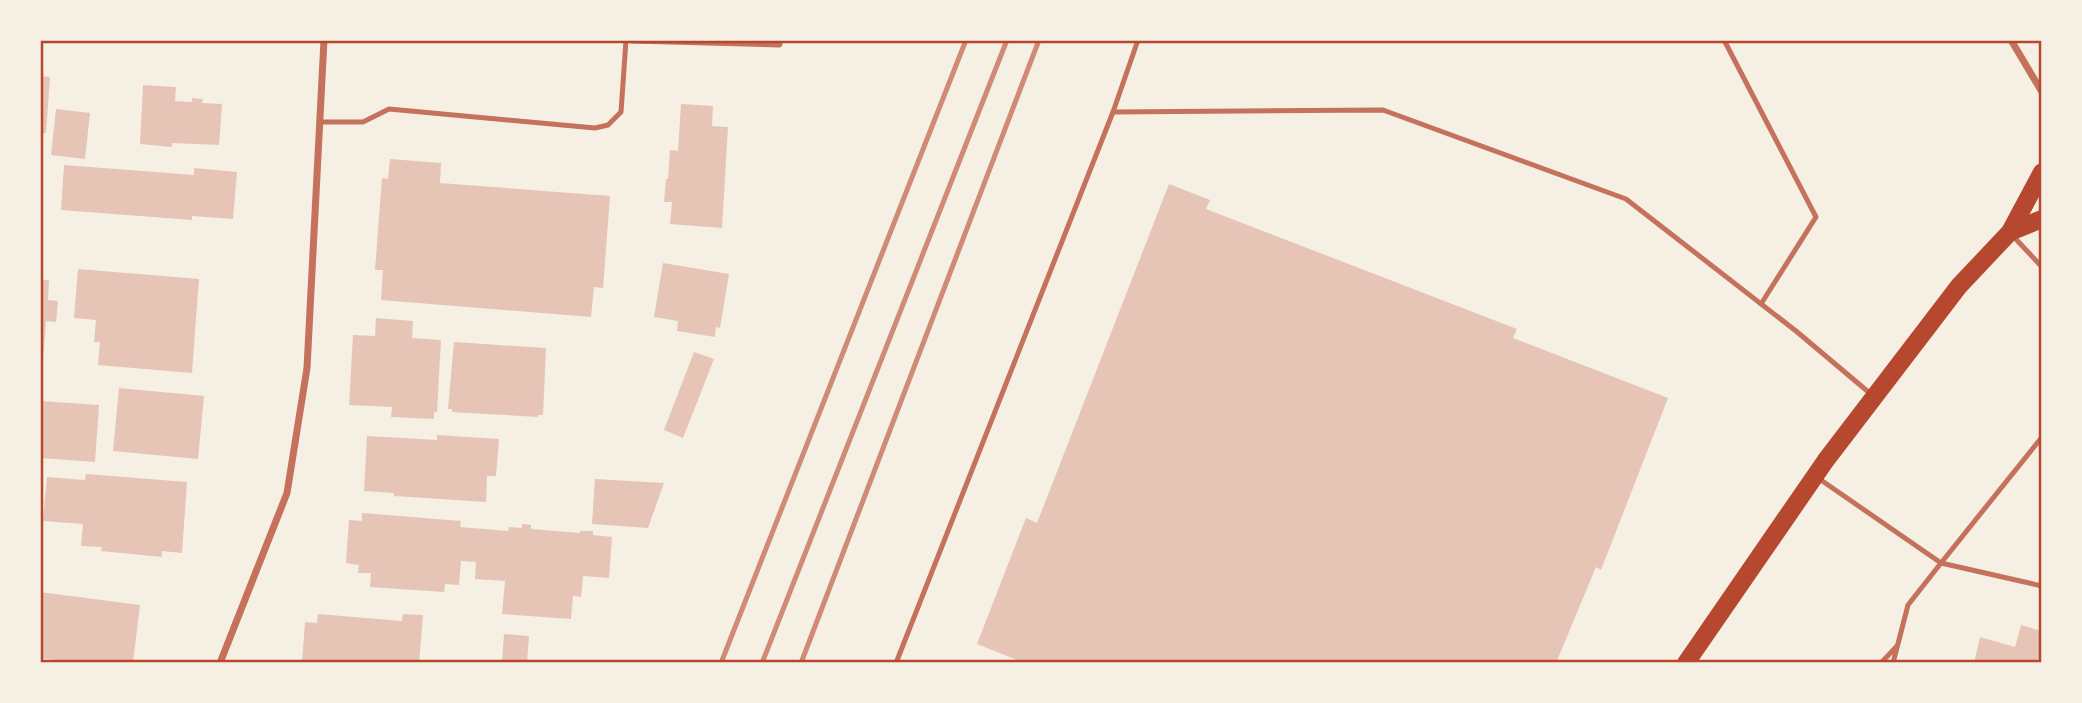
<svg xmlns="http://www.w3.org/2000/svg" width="2082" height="703" viewBox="0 0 2082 703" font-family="'Roboto Serif',serif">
  <rect width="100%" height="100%" fill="#f6efe4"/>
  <g fill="#e6c5b7">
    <path d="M 40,76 L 50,77 L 46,133 L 40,133 Z"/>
    <path d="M 143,85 L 176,87 L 175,101 L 192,102 L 192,98 L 203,99 L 202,103 L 222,104 L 219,145 L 172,143 L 172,147 L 140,144 Z"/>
    <path d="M 681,104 L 713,106 L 712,126 L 728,127 L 722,228 L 670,224 L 672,202 L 664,202 L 666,179 L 668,179 L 670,150 L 678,151 Z"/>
    <path d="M 56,109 L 90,113 L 85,159 L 51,155 Z"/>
    <path d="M 390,159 L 441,163 L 440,183 L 610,196 L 603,288 L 594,287 L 591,317 L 381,300 L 383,270 L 375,270 L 382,178 L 388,179 Z"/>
    <path d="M 64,165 L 194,175 L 194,168 L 237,172 L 233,219 L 192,216 L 192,220 L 61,210 Z"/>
    <path d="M 1169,184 L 1210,200 L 1206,209 L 1517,329 L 1513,338 L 1668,398 L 1601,570 L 1596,567 L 1556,663 L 1025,663 L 977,644 L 1026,518 L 1037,523 Z"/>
    <path d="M 663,263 L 729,274 L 720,328 L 716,327 L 715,337 L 677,331 L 678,321 L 654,317 Z"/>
    <path d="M 78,269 L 199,279 L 192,373 L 98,365 L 100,342 L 94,342 L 96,320 L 74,318 Z"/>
    <path d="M 40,280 L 49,280 L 48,300 L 58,301 L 56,322 L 46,321 L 43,361 L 40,361 Z"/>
    <path d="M 376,318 L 413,321 L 412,338 L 441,340 L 437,412 L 434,412 L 434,419 L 391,417 L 392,407 L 349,405 L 353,335 L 375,336 Z"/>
    <path d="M 454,342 L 546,348 L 543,415 L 538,415 L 538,417 L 452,412 L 452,409 L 448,409 Z"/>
    <path d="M 694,352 L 714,359 L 683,438 L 664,430 Z"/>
    <path d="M 119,388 L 204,396 L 198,459 L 113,451 Z"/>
    <path d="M 40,401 L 99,405 L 95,462 L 40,458 Z"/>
    <path d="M 437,435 L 499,439 L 496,476 L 487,476 L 486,502 L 394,496 L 394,493 L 364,491 L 367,436 L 437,440 Z"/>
    <path d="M 86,474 L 187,482 L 182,553 L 162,551 L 162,557 L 101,551 L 102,547 L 81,546 L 83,524 L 43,521 L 47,477 L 85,480 Z"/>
    <path d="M 595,479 L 664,483 L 648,528 L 592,524 Z"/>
    <path d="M 362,513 L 461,521 L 460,527 L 508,531 L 509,527 L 522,528 L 522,524 L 531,525 L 531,529 L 580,533 L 580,531 L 593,531 L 593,535 L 612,537 L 609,578 L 583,576 L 581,597 L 573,596 L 571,619 L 502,614 L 505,581 L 475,579 L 476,562 L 461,561 L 459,585 L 445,584 L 444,592 L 370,587 L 371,573 L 358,573 L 359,565 L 346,563 L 349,520 L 362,521 Z"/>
    <path d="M 40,592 L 140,605 L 133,663 L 80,663 L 40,658 Z"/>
    <path d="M 318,614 L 402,621 L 403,614 L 423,615 L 419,663 L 302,663 L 305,622 L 317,623 Z"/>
    <path d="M 2021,625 L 2042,631 L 2042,663 L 1974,663 L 1980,637 L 2015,647 Z"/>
    <path d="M 504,634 L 529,636 L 527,663 L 502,663 Z"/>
  </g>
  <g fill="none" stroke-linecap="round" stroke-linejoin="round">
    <g stroke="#c5725c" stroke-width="5">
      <path d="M 1724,40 L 1816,217 L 1761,304"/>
      <path d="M 1113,112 L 1138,40"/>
      <path d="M 321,122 L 363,122 L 389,109 L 595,128 L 608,125 L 621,112 L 626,40"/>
      <path d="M 2012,235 L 2042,267"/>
      <path d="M 1818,478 L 1941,563 L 2042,437"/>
      <path d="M 896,663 L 1113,112 L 1383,110 L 1626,199 L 1796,331 L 1872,395"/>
      <path d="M 1881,663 L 1896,647"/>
      <path d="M 1893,663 L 1908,605 L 1941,563 L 2042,586"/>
    </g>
    <g stroke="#c5725c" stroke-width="7">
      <path d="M 632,40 L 779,44"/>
      <path d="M 2011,40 L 2042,92"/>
      <path d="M 220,663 L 287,493 L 307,368 L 324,40"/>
    </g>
    <g stroke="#b5482f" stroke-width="18">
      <path d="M 2010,232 L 2042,219"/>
      <path d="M 1686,663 L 1826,460 L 1959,286 L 2010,232 L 2042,172"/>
    </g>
    <g stroke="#cf8b77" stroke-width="5">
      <path d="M 721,663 L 966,40"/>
      <path d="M 762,663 L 1007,40"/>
      <path d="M 801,663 L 1039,40"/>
    </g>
  </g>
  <rect width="2082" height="703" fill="none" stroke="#f6efe4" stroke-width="84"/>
  <rect x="42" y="42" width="1998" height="619" fill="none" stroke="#b5482f" stroke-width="2.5"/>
</svg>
